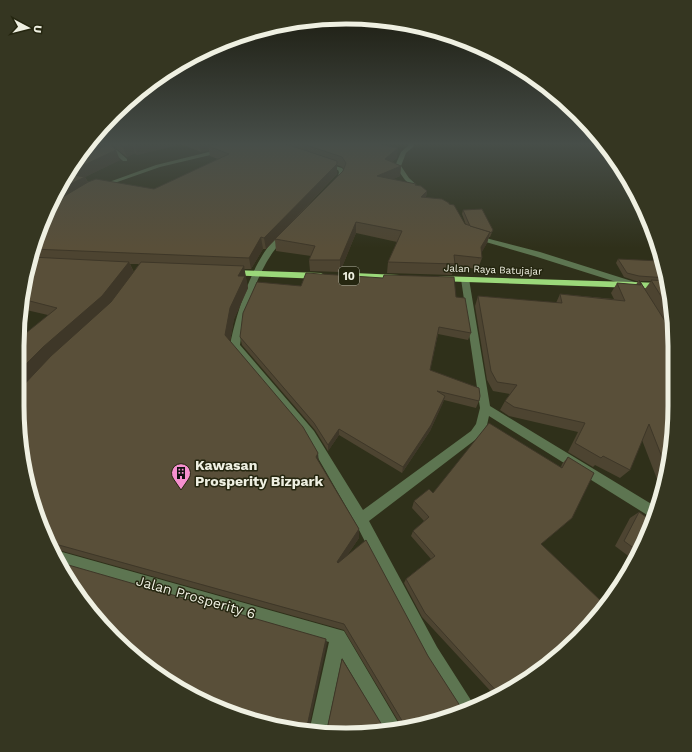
<svg xmlns="http://www.w3.org/2000/svg" width="692" height="752" viewBox="0 0 692 752" font-family="'Work Sans',sans-serif">
  <rect width="100%" height="100%" fill="#2f301a"/>
  <g fill="none" stroke-linecap="round" stroke-linejoin="round">
    <g fill="#5d7551" fill-rule="evenodd">
      <path d="M 105,143 L 111,143 L 110,144 L 127,159 L 127,161 L 123,161 L 106,146 L 76,158 L 80,154 Z"/>
      <path d="M 409,143 L 413,143 L 414,146 L 406,153 L 401,166 L 409,178 L 422,190 L 422,192 L 418,192 L 405,180 L 395,166 L 401,152 L 408,146 Z"/>
      <path d="M 221,149 L 223,150 L 223,152 L 160,167 L 103,187 L 98,186 L 156,165 Z"/>
      <path d="M 325,163 L 342,168 L 345,172 L 344,177 L 338,184 L 333,183 L 338,177 L 339,172 L 338,170 L 323,166 L 322,165 Z"/>
      <path d="M 284,234 L 288,236 C 283,242 277,246 273,252 C 255,278 244,314 240,345 L 314,431 L 363,510 L 471,431 L 476,424 L 480,408 L 461,279 L 465,277 L 469,279 L 490,406 L 658,508 L 654,519 L 652,518 L 489,416 L 487,425 L 479,437 L 369,521 L 437,647 L 474,705 L 475,708 L 460,714 L 425,659 L 356,524 L 306,437 L 230,346 C 234,320 257,243 284,234 Z"/>
      <path d="M 474,235 L 540,252 L 638,283 L 639,285 L 638,287 L 632,287 L 534,256 L 472,238 L 470,237 Z"/>
      <path d="M 55,550 L 344,631 L 402,729 L 384,730 L 342,658 L 326,734 L 309,732 L 329,642 L 59,565 L 51,552 Z"/>
    </g>
    <g fill="#9bd87a" fill-rule="evenodd">
      <path d="M 230,270 L 321,273 L 326,276 L 321,279 L 227,275 L 225,273 L 227,271 Z"/>
      <path d="M 354,273 L 399,275 L 404,278 L 399,281 L 351,278 L 349,276 Z"/>
      <path d="M 440,276 L 663,283 L 668,286 L 663,289 L 437,281 L 435,279 L 437,277 Z"/>
    </g>
  </g>
  <g fill="#4d4431" fill-rule="evenodd">
    <path d="M 89,143 L 106,143 L 107,145 L 120,160 L 85,177 L 88,182 L 154,189 L 218,159 L 210,156 L 209,150 L 201,152 L 181,144 L 137,155 L 135,153 L 127,157 L 112,145 L 111,143 L 387,143 L 387,146 L 397,158 L 392,162 L 401,166 L 400,176 L 393,179 L 416,185 L 427,191 L 426,197 L 449,204 L 465,224 L 466,225 L 462,214 L 463,210 L 493,230 L 490,237 L 489,237 L 487,243 L 481,253 L 482,258 L 478,269 L 454,266 L 452,275 L 387,273 L 388,262 L 397,242 L 356,233 L 340,272 L 310,271 L 309,260 L 311,256 L 276,251 L 275,240 L 266,249 L 263,249 L 251,269 L 244,269 L 248,288 L 234,319 L 230,341 L 319,463 L 359,529 L 359,538 L 346,557 L 410,729 L 403,729 L 344,630 L 55,549 L 51,551 L 23,470 L 48,315 L 22,309 L 23,282 L 42,220 ZM 337,165 L 342,167 L 344,169 L 343,171 L 282,233 L 337,174 ZM 130,264 L 139,264 L 134,272 Z"/>
    <path d="M 618,259 L 663,263 L 669,282 L 672,449 L 662,492 L 642,440 L 630,470 L 620,478 L 595,465 L 593,467 L 568,452 L 578,432 L 509,416 L 500,410 L 505,401 L 510,394 L 493,391 L 487,380 L 475,306 L 478,296 L 556,303 L 560,294 L 614,299 L 611,293 L 617,283 L 636,285 L 638,281 L 636,281 L 624,277 L 616,263 ZM 640,281 L 651,281 L 645,289 Z"/>
    <path d="M 301,286 L 456,297 L 471,333 L 468,340 L 438,334 L 430,370 L 479,401 L 476,408 L 444,400 L 430,431 L 402,473 L 339,435 L 328,451 L 315,430 L 242,345 L 240,337 Z"/>
    <path d="M 568,457 L 565,524 L 541,544 L 529,679 L 496,697 L 422,617 L 404,583 L 406,579 L 431,559 L 411,536 L 413,531 L 424,521 L 412,508 L 414,501 L 433,493 L 561,467 L 562,464 Z"/>
    <path d="M 639,512 L 653,522 L 635,561 L 615,546 L 630,518 Z"/>
  </g>
  <g fill="#3e3728">
    <path d="M 89,143 L 106,143 L 109,149 L 73,163 Z"/>
    <path d="M 132,143 L 135,153 L 127,157 L 123,147 Z"/>
    <path d="M 145,143 L 181,143 L 181,144 L 137,155 L 134,145 Z"/>
    <path d="M 199,143 L 242,143 L 208,146 L 209,150 L 201,152 Z"/>
    <path d="M 380,143 L 387,143 L 387,147 L 380,144 Z"/>
    <path d="M 398,148 L 397,158 L 384,169 L 385,159 Z"/>
    <path d="M 116,150 L 120,160 L 85,177 L 90,187 L 46,213 L 67,173 Z"/>
    <path d="M 337,164 L 337,174 L 266,249 L 264,238 Z"/>
    <path d="M 401,166 L 400,176 L 377,187 L 377,176 Z"/>
    <path d="M 427,191 L 425,201 L 421,197 Z"/>
    <path d="M 356,222 L 356,233 L 340,272 L 340,260 Z"/>
    <path d="M 490,232 L 487,243 L 478,259 L 481,247 Z"/>
    <path d="M 261,237 L 263,249 L 251,269 L 249,258 Z"/>
    <path d="M 129,262 L 134,273 L 109,308 L 18,395 L 19,371 Z"/>
    <path d="M 244,266 L 248,288 L 234,319 L 229,347 L 225,335 L 230,308 L 238,276 Z"/>
    <path d="M 445,396 L 443,403 L 430,431 L 402,473 L 403,467 Z"/>
    <path d="M 339,429 L 339,435 L 328,451 L 328,445 Z"/>
    <path d="M 318,453 L 319,463 L 316,457 Z"/>
    <path d="M 359,529 L 359,538 L 337,570 L 337,562 Z"/>
    <path d="M 48,544 L 55,549 L 51,551 Z"/>
    <path d="M 326,639 L 327,643 L 308,732 L 306,731 Z"/>
  </g>
  <g fill="#594f39" stroke="#3e3728">
    <path d="M 89,143 L 97,143 L 85,148 Z"/>
    <path d="M 118,143 L 145,143 L 134,145 L 132,143 L 123,147 Z"/>
    <path d="M 222,143 L 283,143 L 337,161 L 337,164 L 264,238 L 261,237 L 249,258 L 33,249 L 42,220 L 51,204 L 88,182 L 96,179 L 154,189 L 229,154 L 208,146 Z"/>
    <path d="M 300,143 L 382,143 L 380,144 L 398,148 L 385,159 L 401,166 L 377,176 L 416,184 L 415,185 L 421,186 L 427,191 L 421,197 L 442,199 L 449,203 L 449,204 L 454,205 L 465,224 L 490,232 L 481,247 L 482,258 L 454,255 L 455,264 L 388,262 L 402,231 L 356,222 L 340,260 L 309,260 L 315,246 L 275,239 L 343,171 L 346,163 L 342,157 Z"/>
    <path d="M 110,144 L 116,150 L 67,173 L 76,158 Z"/>
    <path d="M 67,174 L 85,177 L 58,190 Z"/>
    <path d="M 482,209 L 493,230 L 491,233 L 490,232 L 470,226 L 463,210 Z"/>
    <path d="M 31,257 L 129,262 L 102,296 L 43,347 L 19,371 L 21,337 L 57,308 L 22,299 L 23,282 Z"/>
    <path d="M 618,259 L 661,261 L 663,263 L 667,278 L 639,276 L 627,273 Z"/>
    <path d="M 141,262 L 244,266 L 238,276 L 245,276 L 230,308 L 225,335 L 303,427 L 318,453 L 316,457 L 359,529 L 337,562 L 338,563 L 366,540 L 428,656 L 464,712 L 410,729 L 407,729 L 344,624 L 48,542 L 23,470 L 17,406 L 18,391 L 51,356 L 111,302 Z"/>
    <path d="M 306,273 L 383,278 L 384,275 L 454,277 L 456,297 L 465,298 L 471,333 L 439,327 L 430,370 L 479,388 L 480,396 L 479,401 L 437,391 L 445,396 L 431,425 L 403,467 L 339,429 L 328,445 L 314,423 L 240,337 L 243,313 L 257,282 L 301,286 Z"/>
    <path d="M 639,280 L 670,329 L 672,449 L 667,470 L 649,424 L 630,470 L 603,456 L 601,458 L 575,443 L 585,423 L 514,407 L 505,401 L 517,385 L 497,382 L 491,371 L 478,296 L 562,303 L 560,294 L 625,301 L 617,283 L 641,285 Z"/>
    <path d="M 651,280 L 668,281 L 669,309 Z"/>
    <path d="M 489,423 L 562,468 L 568,457 L 594,473 L 572,518 L 541,544 L 600,600 L 558,656 L 529,679 L 500,695 L 425,613 L 406,579 L 435,556 L 413,531 L 429,517 L 414,501 L 429,489 L 433,493 Z"/>
    <path d="M 639,512 L 653,522 L 639,552 L 624,541 Z"/>
    <path d="M 58,562 L 326,639 L 306,731 L 261,724 L 200,701 L 129,654 L 85,606 Z"/>
    <path d="M 342,659 L 385,730 L 326,734 Z"/>
  </g>
  <linearGradient id="sky" x2="0" y2="1"><stop stop-color="#1a1a0e"/><stop offset="0.58" stop-color="#474e49"/><stop offset="1" stop-color="#474e49" stop-opacity="0"/></linearGradient>
  <rect width="692" height="248" fill="url(#sky)"/>
  <defs>
    <g id="building-pin" transform="scale(1)"><path d="M0 17L-7.5 6A9.5 9.5 0 1 1 7.5 6Z" fill="#f690cf" stroke="#252610"/><path d="M-4-6H4V6H1V3H-1V6H-4ZM-2.5-4.3h1.7v1.8h-1.7ZM.8-4.3h1.7v1.8H.8ZM-2.5-1h1.7V.8h-1.7ZM.8-1h1.7V.8H.8Z" fill="#111"/></g>
  </defs>
  <g fill-rule="evenodd">
    <use href="#building-pin" x="181" y="473"/>
  </g>
  <g text-anchor="middle" stroke-width="3" stroke-linejoin="round" paint-order="stroke">
    <g font-size="10" fill="#eff0e2" stroke="#252610">
      <text transform="translate(493 269) rotate(2)" y="4">Jalan Raya Batujajar</text>
    </g>
    <rect fill="#252610" stroke="#b2b3a3" stroke-width="1" x="339" y="267" width="20" height="18" rx="3"/>
    <g font-size="11" font-weight="bold" fill="#eff0e2">
      <text x="349" y="280">10</text>
    </g>
    <g font-size="14" font-weight="bold" fill="#eff0e2" stroke="#252610" text-anchor="start">
      <text x="195" y="470">Kawasan<tspan x="195" dy="16">Prosperity Bizpark</tspan></text>
    </g>
    <g font-size="14" fill="#eff0e2" stroke="#252610">
      <text transform="translate(196 597) rotate(16)" y="5">Jalan Prosperity 6</text>
    </g>
  </g>
  <path d="M0 0H692V752H0ZM346 24H346A322 322 0 0 1 668 346V406A322 322 0 0 1 346 728H346A322 322 0 0 1 24 406V346A322 322 0 0 1 346 24Z" fill="#353621" fill-rule="evenodd"/>
  <path fill="none" stroke="#eff0e2" stroke-width="5" d="M346 24H346A322 322 0 0 1 668 346V406A322 322 0 0 1 346 728H346A322 322 0 0 1 24 406V346A322 322 0 0 1 346 24Z"/>
  <g transform="translate(28 28) rotate(97)" stroke="#252610" stroke-width="3" paint-order="stroke">
  <path d="M0-3L7 15L0 10L-7 15Z" fill="#eff0e2"/>
  <text y="-6" font-size="11" font-weight="bold" text-anchor="middle" fill="#eff0e2">U</text>
  </g>
</svg>
